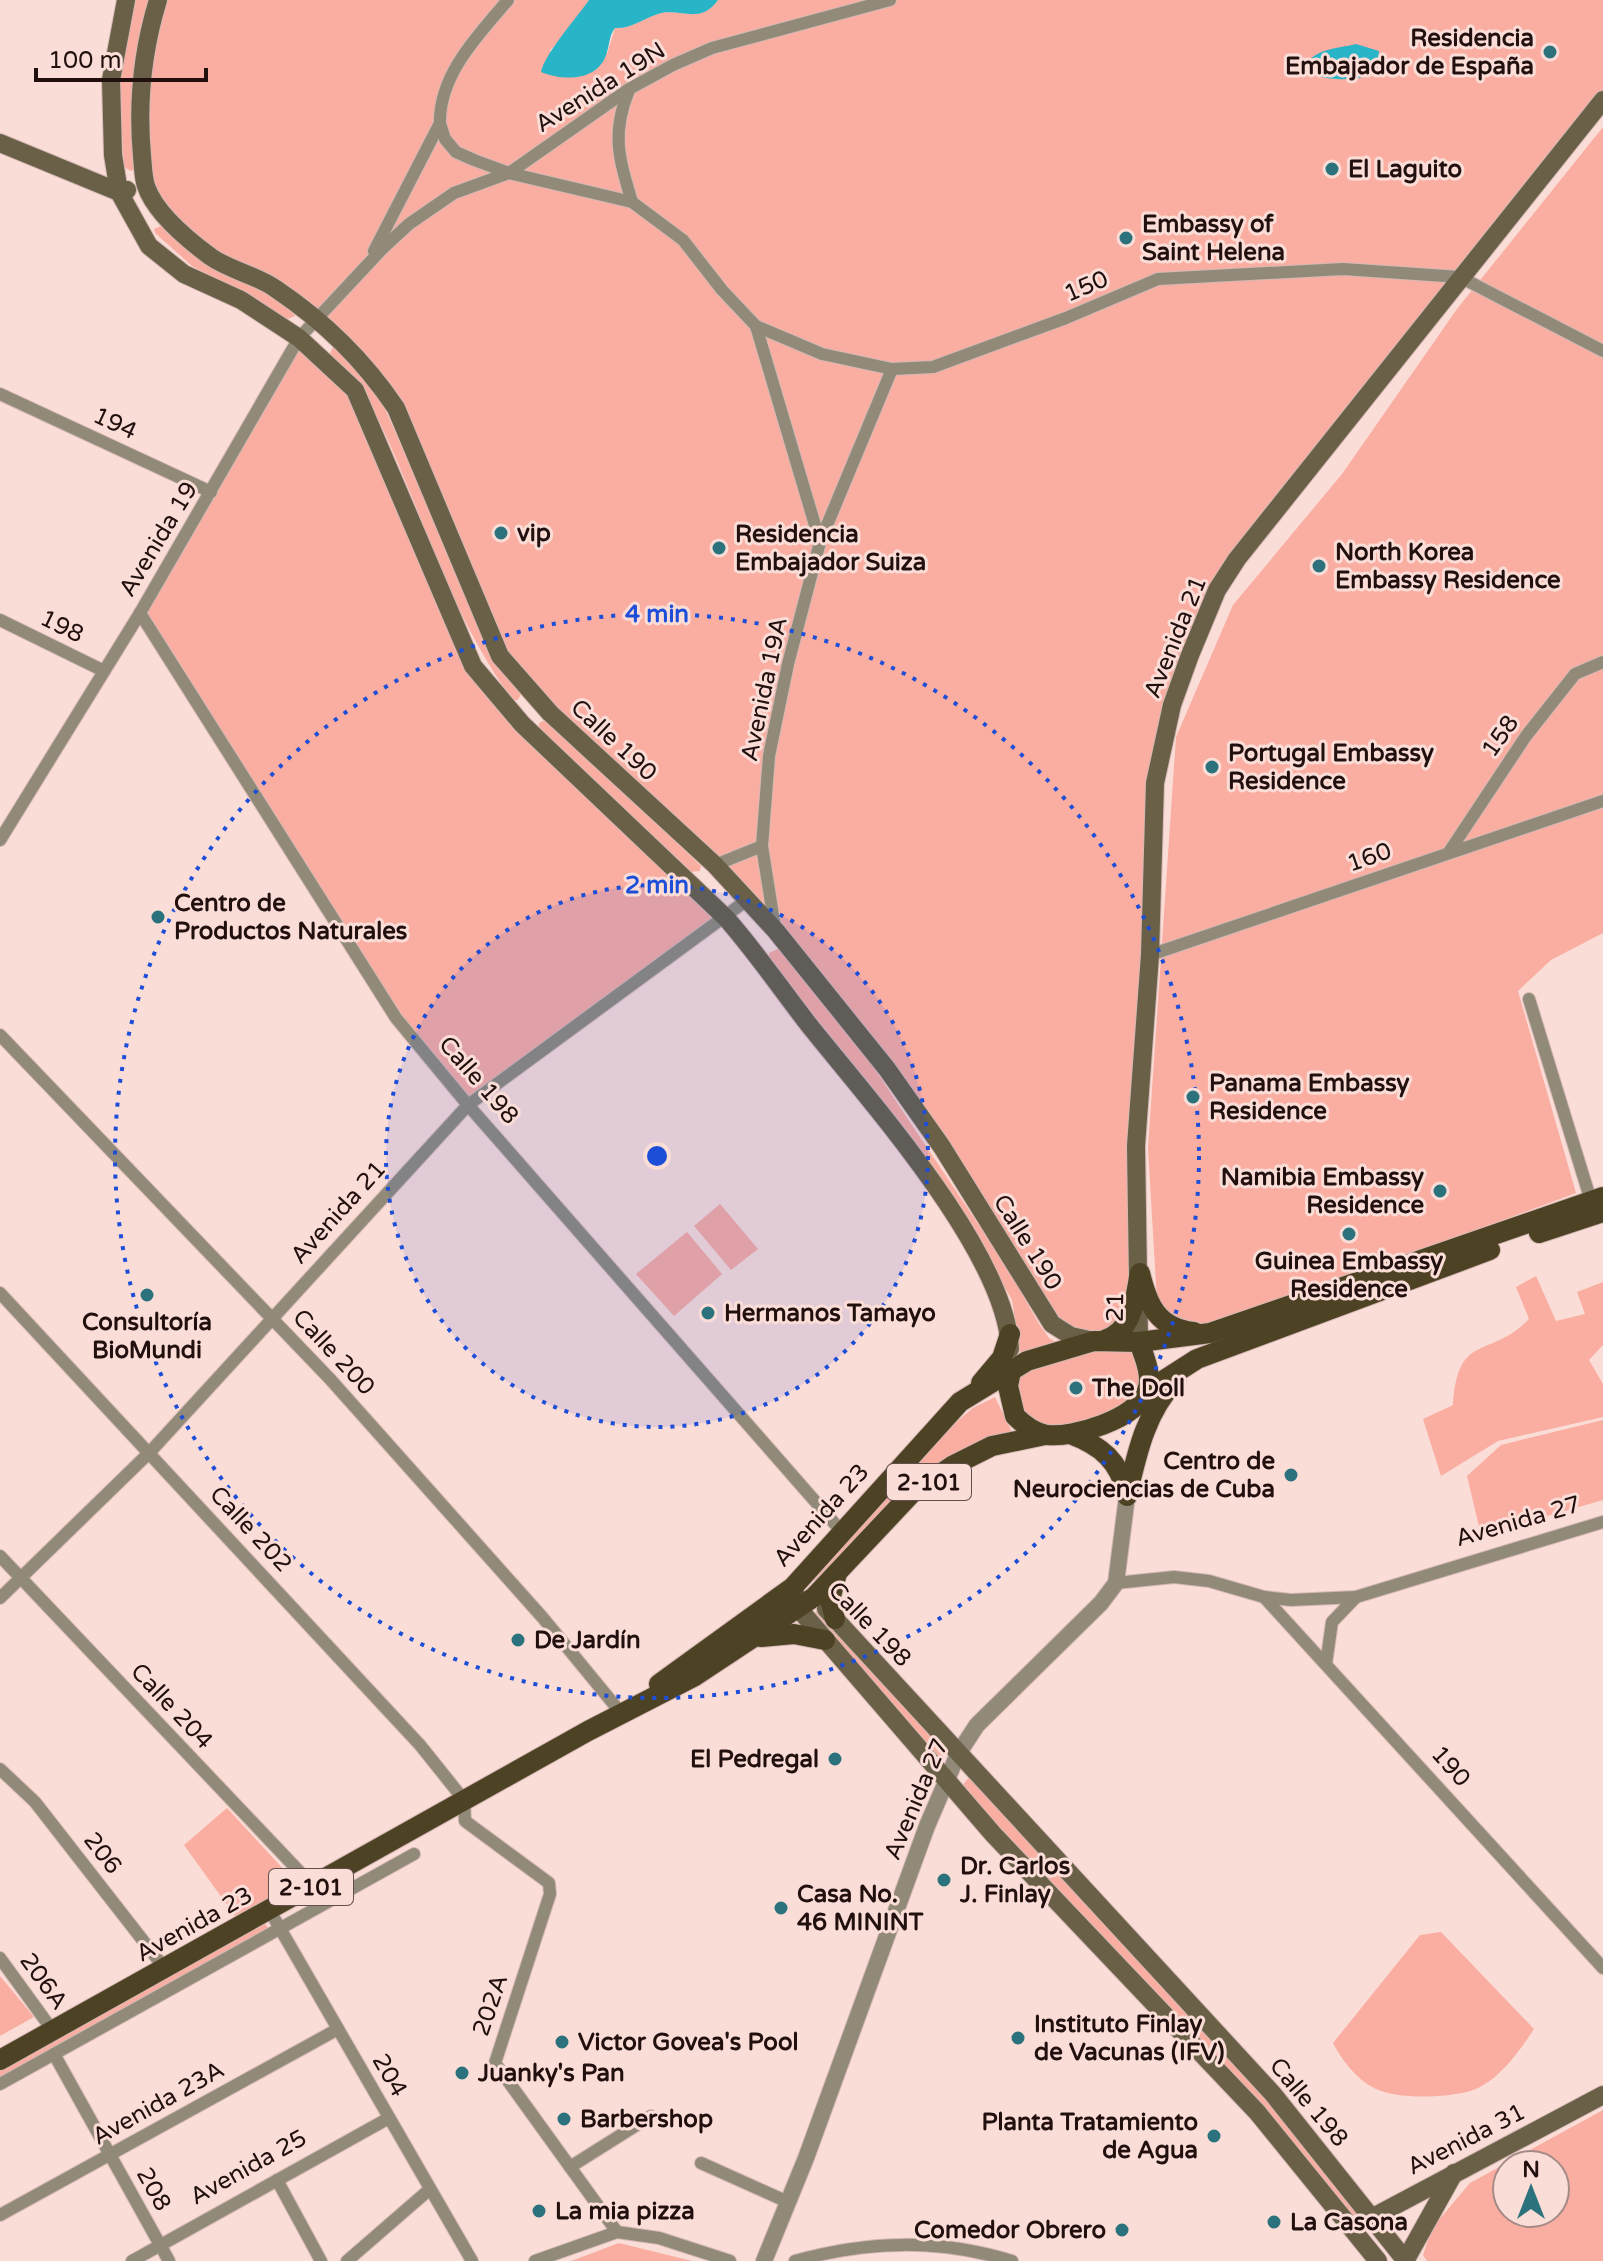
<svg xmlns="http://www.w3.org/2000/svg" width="1603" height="2261" viewBox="0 0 1603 2261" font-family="'Varela Round',sans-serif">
  <rect width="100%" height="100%" fill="#fbddd8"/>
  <g fill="#faada1" fill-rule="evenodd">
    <path d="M 136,0 L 151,0 C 132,57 133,109 135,169 L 131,171 L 124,167 L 119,79 Z"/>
    <path d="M 158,0 L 589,0 L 567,34 L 549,51 L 607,54 L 615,28 C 632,29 642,19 658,14 C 679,7 700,26 718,0 L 1603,0 L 1603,100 L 1217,590 L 1158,756 L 1140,1273 L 1115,1337 L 1052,1324 L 942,1147 L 776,931 L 500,656 L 396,408 L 347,345 L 213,259 L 146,186 L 140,85 Z"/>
    <path d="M 1603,127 L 1603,933 L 1551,960 L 1518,991 L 1576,1193 L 1239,1317 C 1208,1326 1178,1331 1157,1301 L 1148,1148 L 1176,737 L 1233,605 L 1342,474 L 1457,309 Z"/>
    <path d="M 161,226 L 200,260 L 288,305 L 295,316 L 288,319 L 192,266 L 155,233 L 154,229 Z"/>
    <path d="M 299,338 L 337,370 L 473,666 L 726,918 L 468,1105 L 396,1018 L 140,613 Z"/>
    <path d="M 333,347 L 339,347 L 378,393 L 493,654 L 521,694 L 518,700 L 513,700 C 468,640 440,567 412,497 C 390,444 372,393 330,354 Z"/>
    <path d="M 547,719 L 701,866 L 700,871 L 689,872 L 539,727 L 539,723 Z"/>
    <path d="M 780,948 L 868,1059 L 1008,1269 L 1039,1324 L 1049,1338 L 1059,1344 L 1021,1357 L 1012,1300 L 979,1243 L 870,1085 L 769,960 L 769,953 Z"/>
    <path d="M 720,1204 L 758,1249 L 731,1270 L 694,1226 Z"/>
    <path d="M 687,1232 L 722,1274 L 674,1316 L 636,1274 Z"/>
    <path d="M 1536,1276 L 1556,1321 L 1585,1314 L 1577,1292 L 1603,1282 L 1603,1345 L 1589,1360 L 1603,1384 L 1603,1417 L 1498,1441 L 1441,1476 L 1423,1419 L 1453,1405 C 1458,1331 1489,1360 1529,1319 L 1516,1287 Z"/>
    <path d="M 1124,1349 L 1134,1355 C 1142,1383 1143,1394 1115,1410 C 1098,1420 1077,1431 1057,1429 C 1033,1425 1003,1399 1024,1373 C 1042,1352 1099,1350 1124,1349 Z"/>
    <path d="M 995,1397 L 1012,1432 L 994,1438 L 819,1583 L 814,1581 L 813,1575 L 955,1423 L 973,1408 Z"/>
    <path d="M 1603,1420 L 1603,1500 L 1481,1535 L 1467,1476 L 1501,1445 Z"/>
    <path d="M 818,1610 L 945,1750 L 943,1757 L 940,1760 L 812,1616 Z"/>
    <path d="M 969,1777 L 1270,2100 L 1358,2212 L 1356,2215 L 1349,2215 L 966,1793 L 962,1786 Z"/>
    <path d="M 227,1808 L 297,1884 L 235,1916 L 184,1845 Z"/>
    <path d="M 264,1922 L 268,1928 L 0,2079 L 0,2071 Z"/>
    <path d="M 1441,1932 L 1534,2029 C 1520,2050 1499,2081 1473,2090 C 1451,2098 1395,2100 1374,2088 C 1356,2079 1342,2060 1333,2043 L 1420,1935 Z"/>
    <path d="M 0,1976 L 34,2017 L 0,2036 Z"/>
    <path d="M 1603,2110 L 1603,2261 L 1427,2261 L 1423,2255 L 1432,2228 L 1470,2183 ZM 1507,2165 L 1555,2165 L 1555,2213 L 1507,2213 Z"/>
    <path d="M 619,2243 L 692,2261 L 571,2261 Z"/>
  </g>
  <g fill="#28b5c8">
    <path d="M 589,0 L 718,0 C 700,26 679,7 658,14 C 642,19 632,29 615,28 C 609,36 610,43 607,52 C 599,82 563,81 541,72 C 545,53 576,19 589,0 Z"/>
    <path d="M 1356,44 L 1379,51 L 1377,72 C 1361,82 1318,82 1304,69 C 1312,48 1337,49 1356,44 Z"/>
  </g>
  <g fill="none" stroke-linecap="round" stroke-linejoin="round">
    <g stroke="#d4b8b4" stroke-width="14">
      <g id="minor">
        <path d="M 629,90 C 611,134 619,158 632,202"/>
        <path d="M 440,123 L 445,139 L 456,152 L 474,160 L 509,173 L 632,202 L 683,240 L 722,290 L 756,326 L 822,354 L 892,369 L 933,367 L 1066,318 L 1158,279 L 1343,269 L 1460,277 L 1603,351"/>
        <path d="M 374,251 L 440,123 C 439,75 478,35 508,0"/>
        <path d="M 756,326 L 820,542"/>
        <path d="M 0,394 L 211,492"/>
        <path d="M 140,613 L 396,1018 L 468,1105 L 842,1532"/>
        <path d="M 0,620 L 104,671"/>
        <path d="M 0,840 L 140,613 L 299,338 L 383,248 L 409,224 L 454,193 L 509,173 L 629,89 L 673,65 L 712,48 L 890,0"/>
        <path d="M 1449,852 L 1526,736 L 1575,674 L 1603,662"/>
        <path d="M 715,865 L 762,846"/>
        <path d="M 775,928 L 762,846 L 769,756 L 788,664 L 820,542 L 892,369"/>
        <path d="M 1150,955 L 1603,801"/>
        <path d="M 1529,999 L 1591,1201"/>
        <path d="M 0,1035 L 330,1379 L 543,1618 L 621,1713"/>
        <path d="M 0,1293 L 420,1745 L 464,1800 L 465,1821 L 549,1883 L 550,1894 L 495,2063 L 617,2232"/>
        <path d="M 0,1556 L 313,1886"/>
        <path d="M 1116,1583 L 1174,1577 L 1209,1581 L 1264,1597 L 1291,1600 L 1356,1597 L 1603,1522"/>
        <path d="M 1264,1597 L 1603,1968"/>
        <path d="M 0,1598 L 150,1452 L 468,1105 L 747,900"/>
        <path d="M 1326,1664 L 1332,1622 L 1356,1597"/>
        <path d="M 0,1769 L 35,1802 L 166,1970"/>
        <path d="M 270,1911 L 472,2261"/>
        <path d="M 0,1958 L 53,2031"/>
        <path d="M 54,2054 L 169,2261"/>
        <path d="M 0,2084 L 414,1854"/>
        <path d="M 701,2163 L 788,2202"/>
        <path d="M 570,2167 L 651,2116"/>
        <path d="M 277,2180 L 321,2261"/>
        <path d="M 0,2215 L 338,2029"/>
        <path d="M 132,2261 L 389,2118"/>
        <path d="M 347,2261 L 430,2189"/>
        <path d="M 535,2261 L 617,2232 L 659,2238 L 730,2261"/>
        <path d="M 795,2261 C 869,2240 939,2239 1012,2261"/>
      </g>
    </g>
    <g stroke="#d4b8b4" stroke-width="18">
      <path id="tertiary" d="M 764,2261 L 806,2158 L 927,1826 L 958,1754 L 977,1725 L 1101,1603 L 1116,1583 L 1127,1496"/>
    </g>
    <g stroke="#d4b8b4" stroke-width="20">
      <g id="secondary">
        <path d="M 126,0 L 111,80 L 113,155 L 119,192 L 149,246 L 184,274 L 241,300 L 299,338 L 355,390 L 473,666 L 522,724 L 726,918 C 756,952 781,989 809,1025 C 869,1100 1007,1254 1010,1349"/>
        <path d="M 158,0 C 142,52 137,101 142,156 C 143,165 143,177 146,186 C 155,213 188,240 211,257 C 231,271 257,275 276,289 C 325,322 363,359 396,408 L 500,656 L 550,713 L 715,865 L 776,931 L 887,1069 L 942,1147 L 1052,1324 L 1071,1336 L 1094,1341"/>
        <path d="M 0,143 L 119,192 L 127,190"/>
        <path d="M 1139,1342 L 1136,1146 L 1150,955 L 1155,783 L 1172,705 L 1190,655 L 1217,590 L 1237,559 L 1603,100"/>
        <path d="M 795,1593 L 799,1609 L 993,1834 L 1257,2112 L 1378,2261"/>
        <path d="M 826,1609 L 1273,2094 L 1406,2261"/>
        <path d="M 1362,2223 L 1603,2095"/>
        <path d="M 1405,2261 L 1454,2173"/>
      </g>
    </g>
    <g stroke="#d4b8b4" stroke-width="22">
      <g id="primary">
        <path d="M 1539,1233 L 1603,1212"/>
        <path d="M 1140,1273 C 1148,1306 1158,1328 1194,1332"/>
        <path d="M 1104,1340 C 1132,1332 1135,1301 1139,1277"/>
        <path d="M 1011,1371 L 1008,1386 L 1015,1416 C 1023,1424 1035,1433 1047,1435 C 1074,1438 1136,1419 1147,1391 C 1153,1376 1144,1356 1139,1342"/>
        <path d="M 981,1383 L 1002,1358 L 1010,1334"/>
        <path d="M 1147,1391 L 1197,1359 L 1490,1250"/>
        <path d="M 1070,1434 C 1102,1446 1119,1461 1127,1494"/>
        <path d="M 1127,1496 C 1137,1453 1145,1413 1176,1380"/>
        <path d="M 835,1619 L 830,1600 L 837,1573"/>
        <path d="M 761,1637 L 794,1634 L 825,1640"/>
        <path d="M 659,1684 L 793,1587 L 960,1402 L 1027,1361 L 1094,1341 L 1139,1342 L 1210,1333 L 1603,1197"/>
        <path d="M 0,2060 L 588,1731 L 695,1676 L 814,1597 L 912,1493 L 952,1466 L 992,1446 L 1045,1435"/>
      </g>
    </g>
    <use href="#minor" stroke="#918a79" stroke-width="12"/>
    <use href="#tertiary" stroke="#918a79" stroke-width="16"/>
    <use href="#secondary" stroke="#696047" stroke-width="18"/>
    <use href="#primary" stroke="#4e4224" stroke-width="20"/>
  </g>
  <circle cx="657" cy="1156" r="271" fill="#1d4ed8" fill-opacity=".12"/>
  <g fill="none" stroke="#1d4ed8" stroke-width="4" stroke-dasharray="4 8">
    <circle cx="657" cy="1156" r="271"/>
    <circle cx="657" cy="1156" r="542"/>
  </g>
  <g fill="#2b727d" stroke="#fbddd8" stroke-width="3">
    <circle cx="1550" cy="52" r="8"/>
    <circle cx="1332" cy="169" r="8"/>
    <circle cx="1126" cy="238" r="8"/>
    <circle cx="501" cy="533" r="8"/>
    <circle cx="719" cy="548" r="8"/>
    <circle cx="1319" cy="566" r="8"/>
    <circle cx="1212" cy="767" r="8"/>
    <circle cx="158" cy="917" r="8"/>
    <circle cx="1193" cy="1097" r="8"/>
    <circle cx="1440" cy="1191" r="8"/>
    <circle cx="1349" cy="1234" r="8"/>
    <circle cx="147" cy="1295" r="8"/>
    <circle cx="708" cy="1313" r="8"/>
    <circle cx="1076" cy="1388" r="8"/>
    <circle cx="1291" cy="1475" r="8"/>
    <circle cx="518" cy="1640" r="8"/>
    <circle cx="835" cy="1759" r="8"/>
    <circle cx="944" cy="1880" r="8"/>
    <circle cx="781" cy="1908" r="8"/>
    <circle cx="1018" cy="2038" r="8"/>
    <circle cx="562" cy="2042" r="8"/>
    <circle cx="462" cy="2073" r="8"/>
    <circle cx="564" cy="2119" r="8"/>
    <circle cx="1214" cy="2136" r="8"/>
    <circle cx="539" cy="2211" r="8"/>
    <circle cx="1274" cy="2222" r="8"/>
    <circle cx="1122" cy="2230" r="8"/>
  </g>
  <g text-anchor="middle" stroke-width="6" stroke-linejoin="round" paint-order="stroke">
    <g fill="#fbddd8" stroke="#624e4b" stroke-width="2">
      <rect x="887" y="1464" width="84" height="36" rx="6"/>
      <rect x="269" y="1869" width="84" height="36" rx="6"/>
    </g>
    <g font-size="22" font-weight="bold" fill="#21100e">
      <text x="929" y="1490">2-101</text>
      <text x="311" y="1895">2-101</text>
    </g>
    <g font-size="24" font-weight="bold" fill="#21100e" stroke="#fbddd8" text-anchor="start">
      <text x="1534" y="46" text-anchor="end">Residencia<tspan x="1534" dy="28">Embajador de España</tspan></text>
      <text x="1348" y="177">El Laguito</text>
      <text x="1142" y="232">Embassy of<tspan x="1142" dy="28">Saint Helena</tspan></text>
      <text x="517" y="541">vip</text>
      <text x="735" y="542">Residencia<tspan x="735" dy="28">Embajador Suiza</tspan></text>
      <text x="1335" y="560">North Korea<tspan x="1335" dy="28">Embassy Residence</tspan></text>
      <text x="1228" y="761">Portugal Embassy<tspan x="1228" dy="28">Residence</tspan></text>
      <text x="174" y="911">Centro de<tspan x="174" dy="28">Productos Naturales</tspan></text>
      <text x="1209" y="1091">Panama Embassy<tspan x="1209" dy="28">Residence</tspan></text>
      <text x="1424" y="1185" text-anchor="end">Namibia Embassy<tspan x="1424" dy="28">Residence</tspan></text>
      <text x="1349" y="1269" text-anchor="middle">Guinea Embassy<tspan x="1349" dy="28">Residence</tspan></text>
      <text x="724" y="1321">Hermanos Tamayo</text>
      <text x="147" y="1330" text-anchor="middle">Consultoría<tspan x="147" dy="28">BioMundi</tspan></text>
      <text x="1092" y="1396">The Doll</text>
      <text x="1275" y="1469" text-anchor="end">Centro de<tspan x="1275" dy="28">Neurociencias de Cuba</tspan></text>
      <text x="534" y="1648">De Jardín</text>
      <text x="819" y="1767" text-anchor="end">El Pedregal</text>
      <text x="960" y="1874">Dr. Carlos<tspan x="960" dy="28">J. Finlay</tspan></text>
      <text x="797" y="1902">Casa No.<tspan x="797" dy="28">46 MININT</tspan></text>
      <text x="1034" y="2032">Instituto Finlay<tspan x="1034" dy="28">de Vacunas (IFV)</tspan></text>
      <text x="578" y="2050">Victor Govea's Pool</text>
      <text x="478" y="2081">Juanky's Pan</text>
      <text x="580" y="2127">Barbershop</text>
      <text x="1198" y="2130" text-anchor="end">Planta Tratamiento<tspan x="1198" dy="28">de Agua</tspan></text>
      <text x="555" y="2219">La mia pizza</text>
      <text x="1290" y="2230">La Casona</text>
      <text x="1106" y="2238" text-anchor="end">Comedor Obrero</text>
    </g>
    <g font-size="24" fill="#21100e" stroke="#fbddd8">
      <text transform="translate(600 87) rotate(-32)" y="8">Avenida 19N</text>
      <text transform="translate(1086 286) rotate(-23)" y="8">150</text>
      <text transform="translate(115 423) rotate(25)" y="8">194</text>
      <text transform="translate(158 539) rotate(-59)" y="8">Avenida 19</text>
      <text transform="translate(62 626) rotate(26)" y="8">198</text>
      <text transform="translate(1175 637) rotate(-68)" y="8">Avenida 21</text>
      <text transform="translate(764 689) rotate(-78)" y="8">Avenida 19A</text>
      <text transform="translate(1500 736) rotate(-55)" y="8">158</text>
      <text transform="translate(614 740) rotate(43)" y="8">Calle 190</text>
      <text transform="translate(1369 857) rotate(-19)" y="8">160</text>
      <text transform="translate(479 1080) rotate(49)" y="8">Calle 198</text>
      <text transform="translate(338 1212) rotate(-48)" y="8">Avenida 21</text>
      <text transform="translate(1028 1242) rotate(58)" y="8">Calle 190</text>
      <text transform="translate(1115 1307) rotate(-89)" y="8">21</text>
      <text transform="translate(334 1352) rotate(47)" y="8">Calle 200</text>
      <text transform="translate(821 1515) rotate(-48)" y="8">Avenida 23</text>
      <text transform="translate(1518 1521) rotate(-16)" y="8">Avenida 27</text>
      <text transform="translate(251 1529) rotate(47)" y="8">Calle 202</text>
      <text transform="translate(870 1624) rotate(46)" y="8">Calle 198</text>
      <text transform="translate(172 1706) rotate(47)" y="8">Calle 204</text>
      <text transform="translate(1451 1766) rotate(48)" y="8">190</text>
      <text transform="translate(916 1799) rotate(-67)" y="8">Avenida 27</text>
      <text transform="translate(103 1853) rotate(52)" y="8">206</text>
      <text transform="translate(194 1924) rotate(-29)" y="8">Avenida 23</text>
      <text transform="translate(44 1981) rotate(54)" y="8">206A</text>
      <text transform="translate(490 2005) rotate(-71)" y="8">202A</text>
      <text transform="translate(390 2075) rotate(60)" y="8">204</text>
      <text transform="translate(1309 2102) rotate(50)" y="8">Calle 198</text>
      <text transform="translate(158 2103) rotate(-29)" y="8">Avenida 23A</text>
      <text transform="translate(1466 2139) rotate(-27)" y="8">Avenida 31</text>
      <text transform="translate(248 2167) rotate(-29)" y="8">Avenida 25</text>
      <text transform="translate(154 2189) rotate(61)" y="8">208</text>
    </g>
  </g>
  <circle cx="657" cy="1156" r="12" fill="#1d4ed8" stroke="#fbddd8" stroke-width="4"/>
  <g font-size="24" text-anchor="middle" font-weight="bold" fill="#1d4ed8" stroke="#fbddd8" stroke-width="6" stroke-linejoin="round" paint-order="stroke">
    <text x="657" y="622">4 min</text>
    <text x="657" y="893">2 min</text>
  </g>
  <g transform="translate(1531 2189)"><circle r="38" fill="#fbddd8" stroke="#a48b87" stroke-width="2"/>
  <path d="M0-6L14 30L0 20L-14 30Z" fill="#2b727d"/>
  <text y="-12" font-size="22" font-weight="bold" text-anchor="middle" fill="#21100e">N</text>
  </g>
  <path d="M36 68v12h170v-12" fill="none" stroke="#21100e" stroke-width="4"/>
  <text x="48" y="68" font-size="24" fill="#21100e" stroke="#fbddd8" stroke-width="6" paint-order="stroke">100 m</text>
</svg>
